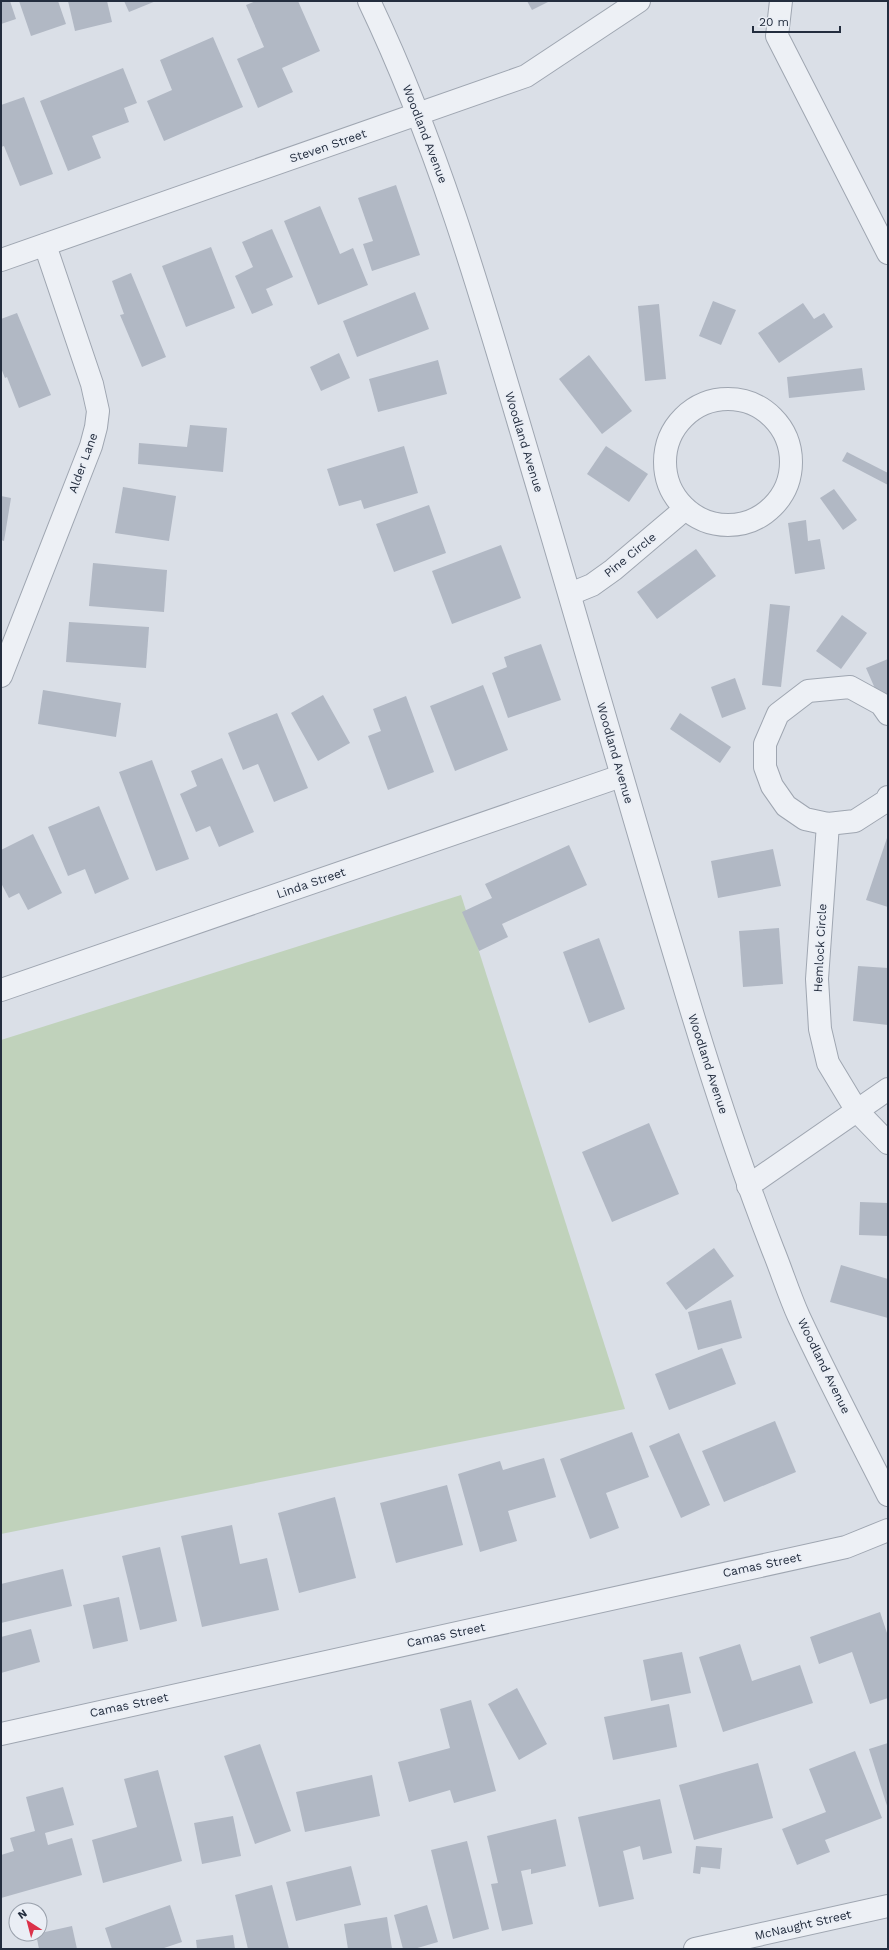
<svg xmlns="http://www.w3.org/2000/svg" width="889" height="1950" viewBox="0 0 889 1950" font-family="'Work Sans',sans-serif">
  <rect width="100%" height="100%" fill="#dadfe7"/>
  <path fill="#c0d2bb" d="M 461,895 L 625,1409 L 1,1534 L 1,1040 Z"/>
  <g fill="#b1b8c4">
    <path d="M 1,1 L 10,1 L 16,19 L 1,24 Z"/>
    <path d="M 19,1 L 58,1 L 66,24 L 31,36 Z"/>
    <path d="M 68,1 L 107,1 L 112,22 L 75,31 Z"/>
    <path d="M 124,1 L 156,1 L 129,12 Z"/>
    <path d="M 256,1 L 298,1 L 320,51 L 282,68 L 293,92 L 258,108 L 237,59 L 264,47 L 246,5 Z"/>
    <path d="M 527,1 L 550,1 L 532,10 Z"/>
    <path d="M 213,37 L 243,107 L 164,141 L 147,101 L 172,90 L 160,60 Z"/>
    <path d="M 123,68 L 137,103 L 124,108 L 129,122 L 92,136 L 101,158 L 68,171 L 40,101 Z"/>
    <path d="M 24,97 L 53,174 L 20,186 L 4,146 L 1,147 L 1,105 Z"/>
    <path d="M 396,185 L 420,255 L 372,271 L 363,244 L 373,241 L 358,198 Z"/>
    <path d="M 320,206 L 340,254 L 353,248 L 368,285 L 318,305 L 284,221 Z"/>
    <path d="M 272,229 L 293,277 L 266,289 L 273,305 L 252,314 L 235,276 L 253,267 L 242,242 Z"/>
    <path d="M 211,247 L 235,308 L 186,327 L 162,266 Z"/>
    <path d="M 131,273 L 166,357 L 142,367 L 120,315 L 124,314 L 112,281 Z"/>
    <path d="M 415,292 L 429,329 L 357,357 L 343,321 Z"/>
    <path d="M 713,301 L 736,310 L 721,345 L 699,336 Z"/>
    <path d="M 803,303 L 814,319 L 824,313 L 833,327 L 779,363 L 758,333 Z"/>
    <path d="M 659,304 L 666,379 L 645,381 L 638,306 Z"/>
    <path d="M 17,313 L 51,395 L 19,408 L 7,377 L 5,378 L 1,368 L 1,319 Z"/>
    <path d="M 339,353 L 350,378 L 321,391 L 310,367 Z"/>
    <path d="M 589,355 L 632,411 L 602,434 L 559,379 Z"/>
    <path d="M 438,360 L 447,394 L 378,412 L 369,379 Z"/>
    <path d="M 862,368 L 865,390 L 789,398 L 787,377 Z"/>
    <path d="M 190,425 L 227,428 L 223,472 L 138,464 L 139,443 L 187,447 Z"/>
    <path d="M 404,446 L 418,493 L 364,509 L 361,500 L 339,506 L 327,469 Z"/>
    <path d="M 606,446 L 648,474 L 629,502 L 587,474 Z"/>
    <path d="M 847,452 L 888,473 L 888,485 L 842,461 Z"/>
    <path d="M 123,487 L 176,496 L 169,541 L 115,533 Z"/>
    <path d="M 834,489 L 857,520 L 843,530 L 820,498 Z"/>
    <path d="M 1,496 L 11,498 L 4,541 L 1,540 Z"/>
    <path d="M 429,505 L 446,553 L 394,572 L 376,524 Z"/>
    <path d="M 806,520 L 808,541 L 820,539 L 825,569 L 795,574 L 788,523 Z"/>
    <path d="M 501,545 L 521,598 L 452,624 L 432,571 Z"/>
    <path d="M 696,549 L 716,576 L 657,619 L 637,592 Z"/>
    <path d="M 93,563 L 167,570 L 164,612 L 89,606 Z"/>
    <path d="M 770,604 L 790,606 L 781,687 L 762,685 Z"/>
    <path d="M 842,615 L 867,633 L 841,669 L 816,651 Z"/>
    <path d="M 69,622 L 149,627 L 146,668 L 66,662 Z"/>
    <path d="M 541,644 L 561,700 L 508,718 L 492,673 L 507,667 L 504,657 Z"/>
    <path d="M 888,659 L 888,697 L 880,700 L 866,668 Z"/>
    <path d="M 735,678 L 746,709 L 722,718 L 711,687 Z"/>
    <path d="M 483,685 L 508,750 L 455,771 L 430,706 Z"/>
    <path d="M 43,690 L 121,703 L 116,737 L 38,724 Z"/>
    <path d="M 323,695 L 350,743 L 318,761 L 291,713 Z"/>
    <path d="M 406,696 L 434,772 L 388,790 L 368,736 L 381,731 L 373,709 Z"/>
    <path d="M 277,713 L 308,788 L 274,802 L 258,764 L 243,770 L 228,733 Z"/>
    <path d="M 680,713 L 731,747 L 720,763 L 670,729 Z"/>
    <path d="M 222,758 L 254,832 L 219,847 L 210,826 L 196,832 L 180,794 L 197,786 L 191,771 Z"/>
    <path d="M 152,760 L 189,859 L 156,871 L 119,772 Z"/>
    <path d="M 99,806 L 129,879 L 95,894 L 85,869 L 68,876 L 48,827 Z"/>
    <path d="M 33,834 L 62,893 L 28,910 L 19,893 L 9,898 L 1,883 L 1,850 Z"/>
    <path d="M 888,835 L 888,907 L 866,900 Z"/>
    <path d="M 569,845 L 587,885 L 502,924 L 508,937 L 479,951 L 462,912 L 492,898 L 485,884 Z"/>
    <path d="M 773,849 L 781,886 L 718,898 L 711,861 Z"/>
    <path d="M 779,928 L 783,984 L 743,987 L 739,931 Z"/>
    <path d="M 599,938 L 625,1009 L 589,1023 L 563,952 Z"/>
    <path d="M 858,966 L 888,968 L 888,1025 L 853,1021 Z"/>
    <path d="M 649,1123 L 679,1194 L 612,1222 L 582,1152 Z"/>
    <path d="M 860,1202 L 888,1203 L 888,1236 L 859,1235 Z"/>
    <path d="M 714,1248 L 734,1276 L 686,1310 L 666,1283 Z"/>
    <path d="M 841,1265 L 888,1279 L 888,1318 L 830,1302 Z"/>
    <path d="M 731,1300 L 742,1338 L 698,1350 L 688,1312 Z"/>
    <path d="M 722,1348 L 736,1384 L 669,1410 L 655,1374 Z"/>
    <path d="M 775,1421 L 796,1472 L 724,1502 L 702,1451 Z"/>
    <path d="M 632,1432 L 649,1477 L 606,1493 L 619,1528 L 590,1539 L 560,1459 Z"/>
    <path d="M 679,1433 L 710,1505 L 681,1518 L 649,1446 Z"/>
    <path d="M 544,1458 L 556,1497 L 508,1511 L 517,1541 L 480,1552 L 458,1474 L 500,1461 L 503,1470 Z"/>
    <path d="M 447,1485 L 463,1545 L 396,1563 L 380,1503 Z"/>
    <path d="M 335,1497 L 356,1578 L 299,1593 L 278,1513 Z"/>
    <path d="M 232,1525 L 240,1564 L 267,1558 L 279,1610 L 202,1627 L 181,1536 Z"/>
    <path d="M 160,1547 L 177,1621 L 140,1630 L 122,1556 Z"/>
    <path d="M 63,1569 L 72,1606 L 1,1623 L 1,1584 Z"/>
    <path d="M 119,1597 L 128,1641 L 93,1649 L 83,1605 Z"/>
    <path d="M 880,1612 L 888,1636 L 888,1698 L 870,1704 L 852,1652 L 819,1664 L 810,1637 Z"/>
    <path d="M 31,1629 L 40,1662 L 1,1673 L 1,1637 Z"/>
    <path d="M 740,1644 L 752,1681 L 800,1665 L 813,1703 L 723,1732 L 699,1657 Z"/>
    <path d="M 682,1652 L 691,1693 L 651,1701 L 643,1660 Z"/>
    <path d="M 517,1688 L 547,1744 L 519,1760 L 488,1704 Z"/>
    <path d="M 471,1700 L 496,1791 L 454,1803 L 450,1790 L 409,1802 L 398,1762 L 450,1748 L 440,1709 Z"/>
    <path d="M 669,1704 L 677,1747 L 613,1760 L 604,1717 Z"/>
    <path d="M 888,1743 L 888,1809 L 869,1749 Z"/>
    <path d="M 260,1744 L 291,1831 L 255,1844 L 224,1756 Z"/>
    <path d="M 855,1751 L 882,1818 L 825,1840 L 830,1852 L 797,1865 L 782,1829 L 826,1812 L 809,1769 Z"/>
    <path d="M 758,1763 L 773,1818 L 694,1840 L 679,1785 Z"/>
    <path d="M 158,1770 L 182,1861 L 103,1883 L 92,1840 L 137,1827 L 124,1779 Z"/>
    <path d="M 372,1775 L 380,1816 L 305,1832 L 296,1792 Z"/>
    <path d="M 63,1787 L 74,1825 L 45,1833 L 48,1845 L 72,1838 L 82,1875 L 1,1898 L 1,1855 L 14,1851 L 10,1838 L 35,1831 L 26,1797 Z"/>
    <path d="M 660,1799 L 672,1853 L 643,1860 L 640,1846 L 623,1851 L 634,1899 L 599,1907 L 578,1817 Z"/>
    <path d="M 233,1816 L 241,1856 L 202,1864 L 194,1823 Z"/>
    <path d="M 556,1819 L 566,1866 L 531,1874 L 531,1869 L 521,1871 L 533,1924 L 502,1931 L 491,1884 L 498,1883 L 487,1836 Z"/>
    <path d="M 467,1841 L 489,1929 L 453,1939 L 431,1850 Z"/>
    <path d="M 696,1846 L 722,1848 L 720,1869 L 701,1867 L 700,1874 L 693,1873 Z"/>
    <path d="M 351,1866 L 361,1905 L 296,1921 L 286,1882 Z"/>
    <path d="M 272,1885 L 289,1949 L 248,1949 L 235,1895 Z"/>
    <path d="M 170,1905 L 182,1942 L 161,1949 L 112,1949 L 105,1928 Z"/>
    <path d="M 427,1905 L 438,1942 L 414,1949 L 403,1949 L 394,1915 Z"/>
    <path d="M 387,1917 L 392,1949 L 348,1949 L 344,1924 Z"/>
    <path d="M 72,1926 L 77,1949 L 39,1949 L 36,1934 Z"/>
    <path d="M 233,1935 L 235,1949 L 197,1949 L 196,1940 Z"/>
  </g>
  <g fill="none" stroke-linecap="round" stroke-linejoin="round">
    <g stroke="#9fa6b1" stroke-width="24">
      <g id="minor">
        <path d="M 369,1 C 446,162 492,334 543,505 C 590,663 634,821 682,979 C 709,1070 738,1161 773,1250 C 782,1272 789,1295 799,1317 C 827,1377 858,1436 888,1495"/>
        <path d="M 781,1 L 777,36 L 888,253"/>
        <path d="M 1,260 L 526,76 L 639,1"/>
        <circle cx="728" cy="462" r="63"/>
        <path d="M 570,594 L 592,585 L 613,570 L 685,509"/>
        <path d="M 1,676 L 91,446 L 96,427 L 98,411 L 92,384 L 45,245"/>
        <path d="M 888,714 L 881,704 L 850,687 L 808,691 L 778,714 L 765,744 L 765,767 L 772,786 L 786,806 L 805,819 L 828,824 L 855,821 L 886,801 L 888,797"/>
        <path d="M 828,824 L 817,979 L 820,1029 L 828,1063 L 857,1111 L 888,1143"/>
        <path d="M 1,990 L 621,776"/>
        <path d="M 748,1186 L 888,1089"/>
        <path d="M 1,1734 L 846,1547 L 888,1530"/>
        <path d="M 695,1949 L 888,1906"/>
      </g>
    </g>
    <use href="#minor" stroke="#edf0f5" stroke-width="22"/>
  </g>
  <g text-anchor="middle" stroke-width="3.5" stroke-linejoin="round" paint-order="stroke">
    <g font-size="12" fill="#232d3e" stroke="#eaeef5">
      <text transform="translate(425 134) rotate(69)" y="4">Woodland Avenue</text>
      <text transform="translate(328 146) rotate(-19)" y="4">Steven Street</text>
      <text transform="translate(524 442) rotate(73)" y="4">Woodland Avenue</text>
      <text transform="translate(83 463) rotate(-70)" y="4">Alder Lane</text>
      <text transform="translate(630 555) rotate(-39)" y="4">Pine Circle</text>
      <text transform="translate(615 753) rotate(74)" y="4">Woodland Avenue</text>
      <text transform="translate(311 883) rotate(-19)" y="4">Linda Street</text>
      <text transform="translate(820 948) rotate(-87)" y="4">Hemlock Circle</text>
      <text transform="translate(708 1064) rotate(72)" y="4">Woodland Avenue</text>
      <text transform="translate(824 1366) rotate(64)" y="4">Woodland Avenue</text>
      <text transform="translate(762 1565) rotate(-12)" y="4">Camas Street</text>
      <text transform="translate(446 1635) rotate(-12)" y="4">Camas Street</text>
      <text transform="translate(129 1705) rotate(-12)" y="4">Camas Street</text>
      <text transform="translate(803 1925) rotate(-13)" y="4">McNaught Street</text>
    </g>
  </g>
  <rect width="889" height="1950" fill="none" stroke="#232d3e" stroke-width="4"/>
  <g transform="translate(28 1922) rotate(324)"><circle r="19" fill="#eaeef5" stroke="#9aa1ac"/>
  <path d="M0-3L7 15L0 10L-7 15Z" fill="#db3149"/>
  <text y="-6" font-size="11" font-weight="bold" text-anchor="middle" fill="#232d3e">N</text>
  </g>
  <path d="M753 26v6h87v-6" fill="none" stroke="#232d3e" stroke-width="2"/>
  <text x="759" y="26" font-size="12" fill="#232d3e" stroke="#eaeef5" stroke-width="3" paint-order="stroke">20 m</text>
</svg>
